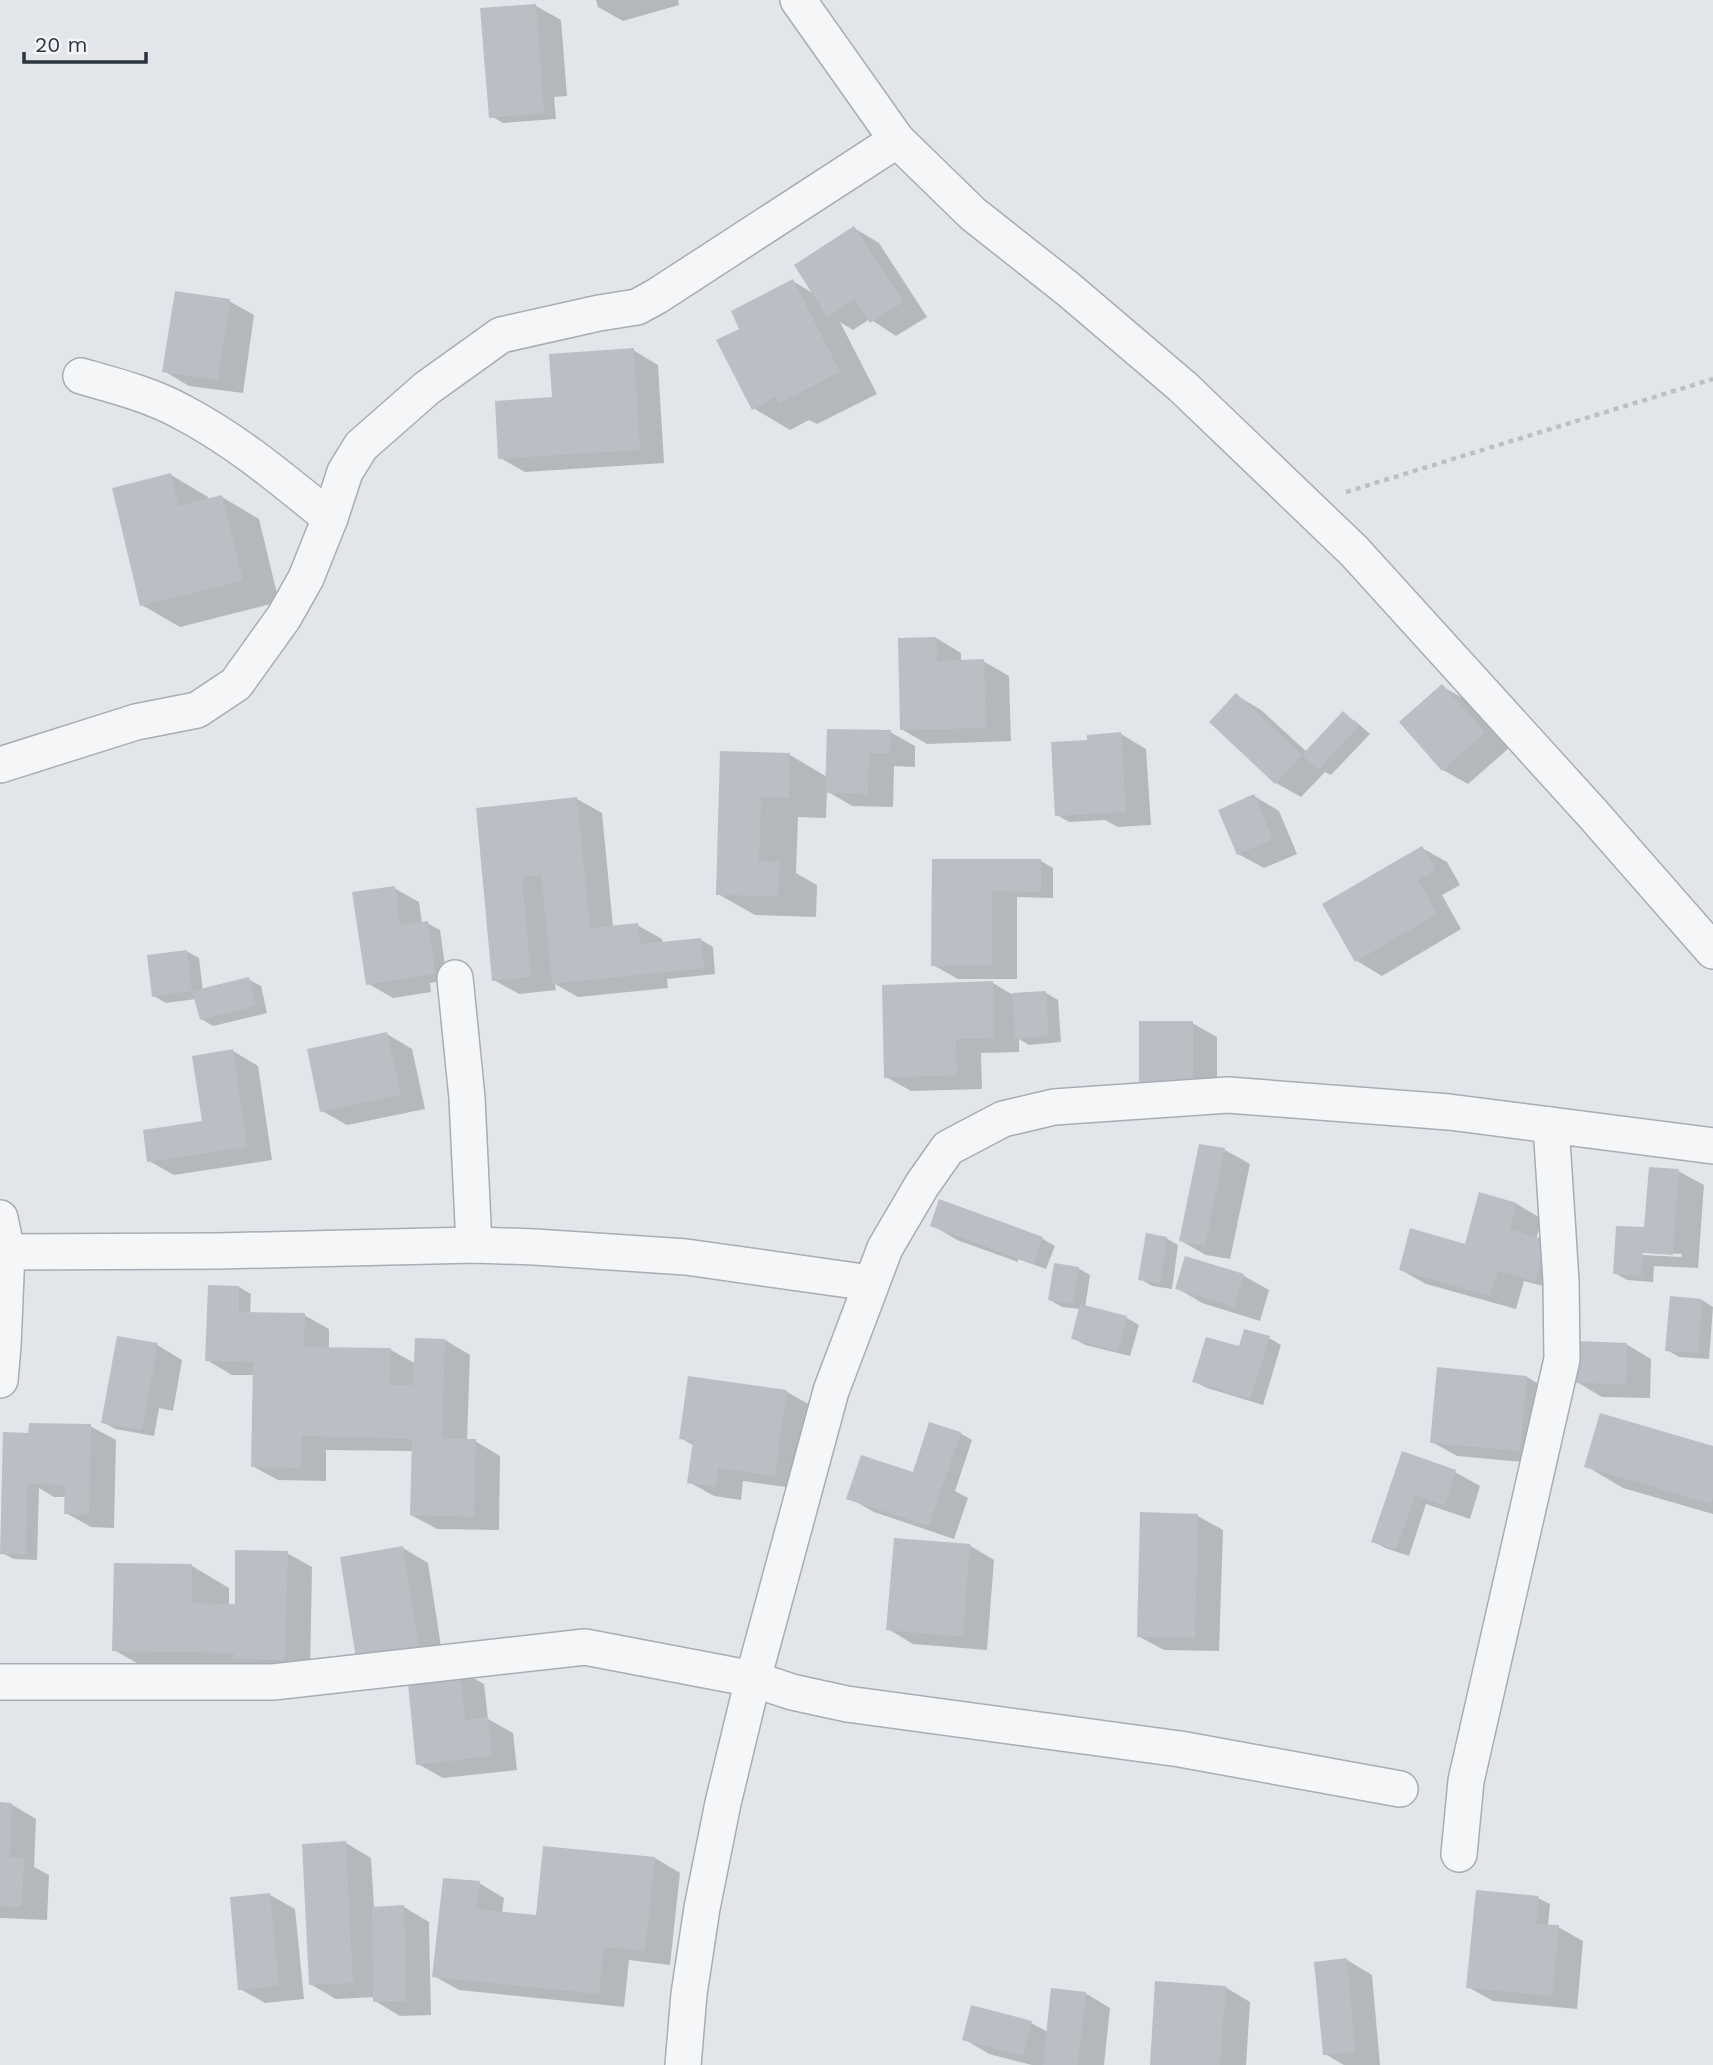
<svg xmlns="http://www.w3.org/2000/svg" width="1713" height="2065" viewBox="0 0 1713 2065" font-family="'Work Sans',sans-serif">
  <rect width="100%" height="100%" fill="#e2e6ea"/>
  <g fill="#0003" fill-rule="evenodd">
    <path d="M 596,0 L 678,0 L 679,5 L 623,21 L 598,7 Z"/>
    <path d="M 536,6 L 561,20 L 567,96 L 554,97 L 556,119 L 503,123 L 491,116 Z"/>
    <path d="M 854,228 L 879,243 L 927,317 L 896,336 L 870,319 L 853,330 L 840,322 L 877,394 L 817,424 L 809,420 L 790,430 L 753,408 L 742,329 L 793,281 L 814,294 Z"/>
    <path d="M 229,301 L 254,315 L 243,393 L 189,386 L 164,371 Z"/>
    <path d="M 633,350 L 658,365 L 664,463 L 525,472 L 500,458 Z"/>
    <path d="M 171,475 L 208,497 L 209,500 L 222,497 L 259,519 L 279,602 L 180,627 L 142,605 Z"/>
    <path d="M 936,638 L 961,653 L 961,662 L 983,661 L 1009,676 L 1011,741 L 927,744 L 901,729 Z"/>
    <path d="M 1443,687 L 1468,701 L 1509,748 L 1468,784 L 1443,770 Z"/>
    <path d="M 1236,695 L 1261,710 L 1307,752 L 1343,714 L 1355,721 L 1370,734 L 1331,775 L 1325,772 L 1301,797 L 1276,783 L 1212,722 Z"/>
    <path d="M 890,732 L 915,746 L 915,767 L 894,766 L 893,807 L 852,806 L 827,791 L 826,818 L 798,817 L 796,873 L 817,885 L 816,917 L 755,915 L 718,894 L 722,752 L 790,755 L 827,777 Z"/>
    <path d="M 1121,734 L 1146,749 L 1151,825 L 1118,827 L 1105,820 L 1069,822 L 1057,815 L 1086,741 Z"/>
    <path d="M 1254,796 L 1279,811 L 1297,854 L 1264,868 L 1238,854 Z"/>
    <path d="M 577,799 L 602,813 L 613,927 L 637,925 L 662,939 L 663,944 L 701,940 L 713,947 L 715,974 L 667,979 L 668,988 L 578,997 L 555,984 L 556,990 L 519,994 L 494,980 L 477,810 Z"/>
    <path d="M 1422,848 L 1447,862 L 1460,885 L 1442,895 L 1461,929 L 1382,976 L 1357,961 Z"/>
    <path d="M 934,861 L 1041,861 L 1053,868 L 1053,898 L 1017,897 L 1017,979 L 958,979 L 933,965 Z"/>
    <path d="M 394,888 L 419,902 L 422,924 L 427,923 L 440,930 L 447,980 L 430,983 L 431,992 L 393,998 L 367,983 Z"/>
    <path d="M 186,951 L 199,958 L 203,991 L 248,979 L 261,986 L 267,1013 L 213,1026 L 201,1019 L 196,999 L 166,1003 L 154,996 Z"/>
    <path d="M 993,983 L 1013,995 L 1046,993 L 1058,1000 L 1061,1042 L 1029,1045 L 1019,1039 L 1019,1052 L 981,1053 L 982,1089 L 911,1091 L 886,1077 Z"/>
    <path d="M 1192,1023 L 1217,1037 L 1217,1100 L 1166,1100 Z"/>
    <path d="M 387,1034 L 412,1049 L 425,1109 L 347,1125 L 322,1111 Z"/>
    <path d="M 233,1051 L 258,1066 L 272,1160 L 174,1175 L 149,1161 L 204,1123 Z"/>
    <path d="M 1225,1150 L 1250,1164 L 1230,1259 L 1206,1255 L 1181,1241 Z"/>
    <path d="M 1678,1171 L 1704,1185 L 1698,1268 L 1654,1266 L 1653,1282 L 1627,1280 L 1615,1273 L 1646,1229 ZM 1635,1251 L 1682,1254 L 1681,1257 L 1643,1255 Z"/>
    <path d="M 940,1202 L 1043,1239 L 1055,1246 L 1046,1269 L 1018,1259 L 1018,1262 L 957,1240 L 932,1225 Z"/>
    <path d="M 1517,1204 L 1542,1219 L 1536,1239 L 1546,1242 L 1547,1287 L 1524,1281 L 1516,1309 L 1426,1284 L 1401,1270 L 1466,1246 Z"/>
    <path d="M 1166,1238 L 1178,1245 L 1172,1289 L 1152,1286 L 1140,1279 Z"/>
    <path d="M 1186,1258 L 1244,1276 L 1269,1290 L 1260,1321 L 1202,1303 L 1177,1288 Z"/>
    <path d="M 1078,1268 L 1090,1275 L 1085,1308 L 1127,1318 L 1139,1325 L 1130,1356 L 1085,1345 L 1073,1338 L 1080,1309 L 1062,1307 L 1050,1300 Z"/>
    <path d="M 239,1287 L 251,1294 L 250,1314 L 304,1315 L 329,1329 L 329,1349 L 391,1350 L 416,1364 L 445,1340 L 470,1355 L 467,1441 L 475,1441 L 500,1456 L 499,1530 L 437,1529 L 411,1515 L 413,1451 L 326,1450 L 326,1481 L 278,1480 L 252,1466 L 255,1375 L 232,1375 L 207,1360 Z"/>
    <path d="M 1702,1300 L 1713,1307 L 1709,1359 L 1679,1357 L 1667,1350 Z"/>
    <path d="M 1269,1338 L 1281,1345 L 1263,1405 L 1207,1388 L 1195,1382 Z"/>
    <path d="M 1626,1344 L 1651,1359 L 1650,1398 L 1602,1397 L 1577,1382 Z"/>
    <path d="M 157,1345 L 182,1360 L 173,1411 L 159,1408 L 154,1436 L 115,1429 L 103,1422 Z"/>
    <path d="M 1527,1377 L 1552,1392 L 1545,1464 L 1457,1456 L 1432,1442 Z"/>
    <path d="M 689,1378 L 787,1392 L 812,1406 L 800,1489 L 743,1481 L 741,1500 L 714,1496 L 689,1482 L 694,1446 L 681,1438 Z"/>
    <path d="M 90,1426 L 116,1440 L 114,1528 L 91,1527 L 66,1513 L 67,1497 L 54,1497 L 39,1488 L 37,1560 L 14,1559 L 2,1553 L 28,1434 Z"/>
    <path d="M 960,1433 L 972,1440 L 955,1491 L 968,1498 L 954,1539 L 874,1512 L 849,1498 L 914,1474 Z"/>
    <path d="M 1713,1448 L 1713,1514 L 1623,1488 L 1586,1466 Z"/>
    <path d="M 1403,1454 L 1455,1472 L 1480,1486 L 1470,1519 L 1426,1504 L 1409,1556 L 1385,1548 L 1373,1541 Z"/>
    <path d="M 1198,1516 L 1223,1530 L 1219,1651 L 1164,1650 L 1138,1636 Z"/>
    <path d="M 969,1545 L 994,1560 L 987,1650 L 913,1644 L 888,1629 Z"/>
    <path d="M 403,1548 L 428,1563 L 445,1672 L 459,1670 L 484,1684 L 488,1719 L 513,1733 L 517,1770 L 443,1778 L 418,1764 Z"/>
    <path d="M 287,1553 L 312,1567 L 310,1674 L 151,1671 L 114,1650 L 192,1566 L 229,1588 L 229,1606 L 236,1606 Z"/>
    <path d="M 0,1804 L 11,1804 L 36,1819 L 34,1867 L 49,1875 L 47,1920 L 0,1918 Z"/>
    <path d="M 346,1843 L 371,1858 L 374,1908 L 404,1907 L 429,1922 L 431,2015 L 400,2016 L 375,2001 L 375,1997 L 336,1999 L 310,1984 Z"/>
    <path d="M 655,1858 L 680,1873 L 670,1965 L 629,1960 L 624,2007 L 459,1990 L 434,1976 L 479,1883 L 504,1898 L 502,1913 L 537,1917 Z"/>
    <path d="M 270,1895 L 295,1909 L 304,1999 L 265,2003 L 240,1989 Z"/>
    <path d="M 1538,1898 L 1550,1904 L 1548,1926 L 1558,1927 L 1583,1941 L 1577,2009 L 1493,2001 L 1468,1987 Z"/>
    <path d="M 1347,1960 L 1372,1975 L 1380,2065 L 1344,2065 L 1325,2054 Z"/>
    <path d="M 1225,1987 L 1250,2002 L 1246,2065 L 1151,2065 Z"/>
    <path d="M 1085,1993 L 1110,2008 L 1104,2065 L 1032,2065 L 989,2054 L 964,2039 L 1031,2023 L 1048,2032 Z"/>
  </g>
  <g fill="#babfc6">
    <path d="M 536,4 L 544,113 L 489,118 L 480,8 Z"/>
    <path d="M 854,226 L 903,302 L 870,323 L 855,299 L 827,317 L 794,265 Z"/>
    <path d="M 793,279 L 840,372 L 778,404 L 775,397 L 752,410 L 716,340 L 739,329 L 731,311 Z"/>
    <path d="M 175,291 L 230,299 L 218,380 L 162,372 Z"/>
    <path d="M 634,348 L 640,450 L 498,459 L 495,401 L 552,397 L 549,354 Z"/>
    <path d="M 171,473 L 178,506 L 222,495 L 243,581 L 140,606 L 112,488 Z"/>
    <path d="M 936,637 L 937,661 L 984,659 L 986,728 L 900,730 L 898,638 Z"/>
    <path d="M 1442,684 L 1485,733 L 1442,771 L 1399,722 Z"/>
    <path d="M 1236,693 L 1302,755 L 1275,784 L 1209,722 Z"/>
    <path d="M 1343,711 L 1359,726 L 1318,770 L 1302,755 Z"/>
    <path d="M 827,729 L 891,730 L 890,753 L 869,753 L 868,794 L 825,793 Z"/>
    <path d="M 1121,732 L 1126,812 L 1055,816 L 1051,742 L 1087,740 L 1087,735 Z"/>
    <path d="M 720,751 L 790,753 L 789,798 L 761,797 L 759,861 L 780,862 L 778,896 L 716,895 Z"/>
    <path d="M 1254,794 L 1273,839 L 1237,855 L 1218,810 Z"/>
    <path d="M 577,797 L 590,928 L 638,923 L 640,944 L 701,938 L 704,968 L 552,984 L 541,875 L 522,877 L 531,977 L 492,981 L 476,808 Z"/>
    <path d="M 1422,846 L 1436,870 L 1418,880 L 1437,914 L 1355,962 L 1322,904 Z"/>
    <path d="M 932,859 L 1041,859 L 1041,892 L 992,891 L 992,966 L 931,966 Z"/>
    <path d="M 395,886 L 400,925 L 428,921 L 435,974 L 366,985 L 352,892 Z"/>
    <path d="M 187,950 L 192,991 L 152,997 L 147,955 Z"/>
    <path d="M 249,977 L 256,1006 L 200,1020 L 192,991 Z"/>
    <path d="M 993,981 L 994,1038 L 956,1039 L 957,1075 L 884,1078 L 882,985 Z"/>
    <path d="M 1046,991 L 1049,1036 L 1015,1039 L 1012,993 Z"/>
    <path d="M 1139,1021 L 1193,1021 L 1193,1087 L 1139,1086 Z"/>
    <path d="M 387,1032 L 401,1095 L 320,1112 L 307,1049 Z"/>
    <path d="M 233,1049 L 247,1147 L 147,1162 L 143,1130 L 202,1121 L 192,1056 Z"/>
    <path d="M 1199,1144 L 1225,1148 L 1205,1246 L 1179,1241 Z"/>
    <path d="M 1649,1167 L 1679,1169 L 1673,1255 L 1643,1253 L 1641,1276 L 1613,1274 L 1616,1226 L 1644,1227 Z"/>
    <path d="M 1479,1192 L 1517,1203 L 1510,1229 L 1547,1240 L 1535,1282 L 1498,1271 L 1490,1296 L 1399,1270 L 1410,1228 L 1465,1244 Z"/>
    <path d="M 939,1199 L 1043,1237 L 1033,1264 L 930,1226 Z"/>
    <path d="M 1146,1233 L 1167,1237 L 1160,1283 L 1138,1280 Z"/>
    <path d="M 1185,1256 L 1244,1274 L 1234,1307 L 1175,1289 Z"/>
    <path d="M 1054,1263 L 1079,1267 L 1073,1304 L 1048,1300 Z"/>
    <path d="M 208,1285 L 239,1286 L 239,1312 L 305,1313 L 304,1347 L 391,1348 L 390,1385 L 413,1385 L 415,1338 L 445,1339 L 442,1439 L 476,1439 L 474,1517 L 410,1515 L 412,1439 L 302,1436 L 301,1468 L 251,1467 L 253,1362 L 205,1361 Z"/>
    <path d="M 1670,1296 L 1702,1299 L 1698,1353 L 1665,1351 Z"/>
    <path d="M 1080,1304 L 1127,1316 L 1118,1351 L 1071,1339 Z"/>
    <path d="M 1244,1329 L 1270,1336 L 1250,1399 L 1192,1382 L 1206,1337 L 1239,1346 Z"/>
    <path d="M 117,1336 L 158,1343 L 142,1430 L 101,1423 Z"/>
    <path d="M 1577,1341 L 1627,1343 L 1626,1384 L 1575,1383 Z"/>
    <path d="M 1437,1367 L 1527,1376 L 1520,1451 L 1430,1443 Z"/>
    <path d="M 688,1376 L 787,1390 L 775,1476 L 718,1468 L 716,1487 L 687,1483 L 693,1441 L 679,1439 Z"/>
    <path d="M 1600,1413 L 1713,1446 L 1713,1498 L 1711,1504 L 1584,1467 Z"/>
    <path d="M 929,1422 L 961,1432 L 929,1526 L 846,1499 L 861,1455 L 913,1472 Z"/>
    <path d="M 29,1423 L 91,1424 L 89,1514 L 64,1514 L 65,1485 L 27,1484 L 26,1554 L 0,1554 L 3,1432 L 28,1433 Z"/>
    <path d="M 1402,1451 L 1456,1470 L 1445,1506 L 1415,1495 L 1396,1550 L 1371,1542 Z"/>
    <path d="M 1140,1512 L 1198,1514 L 1195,1638 L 1137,1637 Z"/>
    <path d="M 894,1538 L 970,1544 L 963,1637 L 886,1630 Z"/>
    <path d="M 403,1546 L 420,1654 L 357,1665 L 340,1557 Z"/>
    <path d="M 235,1550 L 288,1551 L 285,1660 L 233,1659 L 234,1653 L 112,1651 L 114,1563 L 192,1564 L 192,1603 L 235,1604 Z"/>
    <path d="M 460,1668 L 465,1720 L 488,1717 L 492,1756 L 416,1765 L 407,1674 Z"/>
    <path d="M 0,1802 L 12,1803 L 10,1857 L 24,1858 L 22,1907 L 0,1906 Z"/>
    <path d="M 346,1841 L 353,1983 L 309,1985 L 302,1844 Z"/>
    <path d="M 543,1846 L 655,1857 L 645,1951 L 604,1947 L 599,1994 L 432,1977 L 443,1878 L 480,1881 L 476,1909 L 536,1915 Z"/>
    <path d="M 1476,1890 L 1539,1896 L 1536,1924 L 1559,1925 L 1552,1996 L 1466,1988 Z"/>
    <path d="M 270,1893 L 279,1986 L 238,1990 L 230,1897 Z"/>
    <path d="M 404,1905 L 406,2001 L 373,2002 L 372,1907 Z"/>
    <path d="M 1347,1958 L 1355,2052 L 1323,2055 L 1314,1962 Z"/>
    <path d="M 1155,1981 L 1226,1986 L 1220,2065 L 1150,2065 Z"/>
    <path d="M 1051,1988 L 1086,1992 L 1078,2065 L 1043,2065 Z"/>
    <path d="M 971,2005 L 1032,2021 L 1023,2056 L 962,2040 Z"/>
  </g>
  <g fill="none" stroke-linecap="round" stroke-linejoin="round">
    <g stroke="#a7adb4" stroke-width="38">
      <g id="street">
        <path d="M 798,0 L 897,140 L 973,214 L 1068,289 L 1183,387 L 1354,551 L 1592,813 L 1713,951"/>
        <path d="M 81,376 C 116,386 151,395 182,412 C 236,440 283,480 330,518"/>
        <path d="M 0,765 L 136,722 L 197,710 L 236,684 L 284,617 L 306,578 L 330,518 L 345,472 L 361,446 L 427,388 L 501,335 L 599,313 L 637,307 L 657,296 L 897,140"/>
        <path d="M 455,978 L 467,1098 L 474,1245"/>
        <path d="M 0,1218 L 7,1252 L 3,1346 L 0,1380"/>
        <path d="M 7,1252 L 217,1251 L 474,1245 L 535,1247 L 686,1257 L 870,1283"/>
        <path d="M 0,1682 L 273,1682 L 585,1647 L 753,1679 L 792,1692 L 847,1704 L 1180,1749 L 1400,1789"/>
        <path d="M 1459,1854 L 1466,1781 L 1562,1359 L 1561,1281 L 1551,1125"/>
        <path d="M 683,2065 L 689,1994 L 702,1908 L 723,1803 L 753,1679 L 831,1391 L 885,1248 L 922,1185 L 948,1148 L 1003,1119 L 1054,1107 L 1228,1095 L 1449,1112 L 1713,1146"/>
      </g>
    </g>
    <path stroke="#bcc0c5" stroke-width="4.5" stroke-dasharray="5 5" stroke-linecap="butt" d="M 1346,492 L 1713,379"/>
    <use href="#street" stroke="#f5f6f8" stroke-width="35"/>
  </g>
  <path d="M24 52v10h122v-10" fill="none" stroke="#2b3441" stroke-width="3.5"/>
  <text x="35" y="52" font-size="21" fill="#2b3441" stroke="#f2f4f7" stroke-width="5" paint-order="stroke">20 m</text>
</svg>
